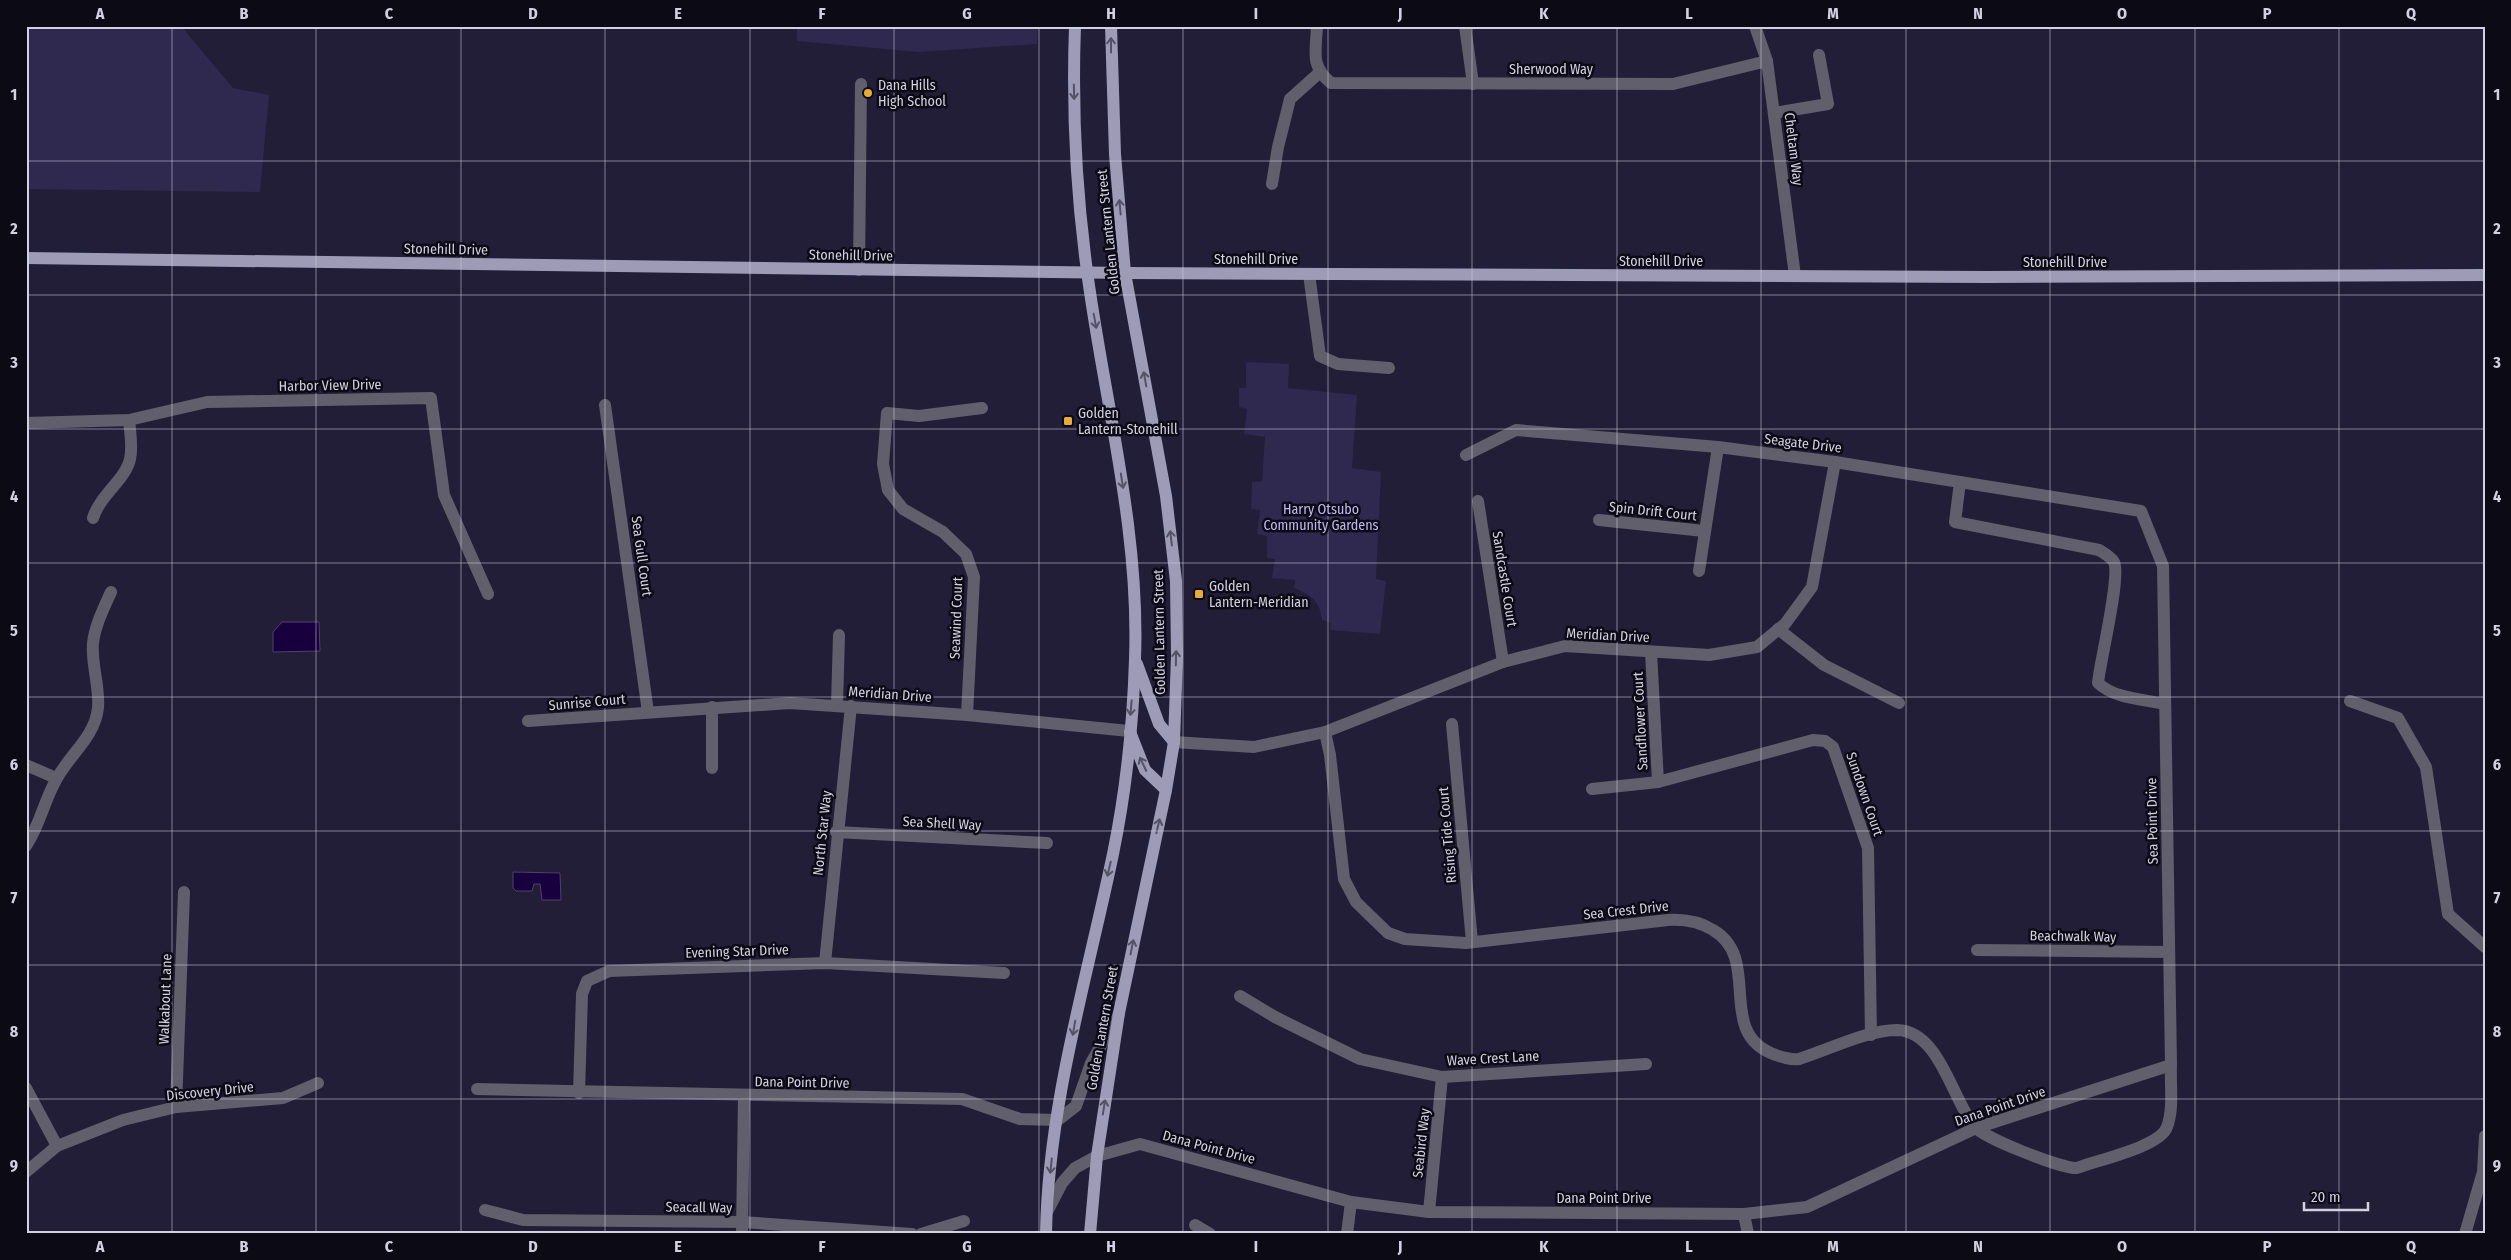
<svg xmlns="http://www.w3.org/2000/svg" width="2511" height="1260" viewBox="0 0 2511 1260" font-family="'Fira Sans Condensed',sans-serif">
  <rect width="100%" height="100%" fill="#231e37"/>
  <g fill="#2f284f">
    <path d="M 26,26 L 181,26 L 233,88 L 269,95 L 260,192 L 26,189 Z"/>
    <path d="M 797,26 L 1038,26 L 1037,44 L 919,52 L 797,41 Z"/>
    <path d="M 1246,362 L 1289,364 L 1288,388 L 1357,395 L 1352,468 L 1381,472 L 1376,579 L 1386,581 L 1380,634 L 1330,630 L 1331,623 L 1322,620 C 1320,601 1311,595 1294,588 L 1295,580 L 1272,578 L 1275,559 L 1267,558 L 1267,536 L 1257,534 L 1260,510 L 1251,509 L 1252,482 L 1262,481 L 1265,437 L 1244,434 L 1247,409 L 1239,407 L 1239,388 L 1246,388 Z"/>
  </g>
  <g fill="#18003f" stroke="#503e70">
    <path d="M 282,622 L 319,622 L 320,651 L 273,652 L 273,632 Z"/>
    <path d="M 513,872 L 560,873 L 561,900 L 542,900 L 540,884 L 534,884 L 532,891 L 516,891 L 513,888 Z"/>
  </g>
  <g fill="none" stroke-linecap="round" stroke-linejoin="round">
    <g stroke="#615f6c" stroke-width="12">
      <path d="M 1317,26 C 1316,52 1310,66 1331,83 L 1673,84 L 1767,61"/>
      <path d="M 1465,26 L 1473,84"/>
      <path d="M 1755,26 L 1767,61 L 1795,276"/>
      <path d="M 1774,113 L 1828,104 L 1819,55"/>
      <path d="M 1272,184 L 1278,147 L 1290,99 L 1319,73"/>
      <path d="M 859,270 L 861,84"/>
      <path d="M 1309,274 L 1320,356 L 1338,364 L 1389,368"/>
      <path d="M 605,405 L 648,712"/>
      <path d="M 26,423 L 129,420 L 207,402 L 431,398 L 444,495 L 488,594"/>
      <path d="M 1960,482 L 1955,522 L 2099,550 C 2104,553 2111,557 2114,562 C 2121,577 2100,661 2098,683 C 2115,699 2143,699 2165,704"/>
      <path d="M 1478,501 L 1503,662"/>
      <path d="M 93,518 C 100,495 126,479 130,459 C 133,447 130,432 129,420"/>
      <path d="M 1599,520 L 1704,531"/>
      <path d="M 1699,571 L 1718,447"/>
      <path d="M 1778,629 L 1824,665 L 1899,703"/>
      <path d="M 1651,652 L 1658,782"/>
      <path d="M 2350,701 L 2398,718 L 2426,767 L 2448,914 L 2485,947"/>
      <path d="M 837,705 L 839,635"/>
      <path d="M 712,707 L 712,768"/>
      <path d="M 967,715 L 974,577 L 966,554 L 943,532 L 903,509 L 888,490 L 883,464 L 887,413 L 919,416 L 982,408"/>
      <path d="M 528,721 L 790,703 L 967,715 L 1129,731"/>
      <path d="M 1452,724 L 1472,942"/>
      <path d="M 1325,732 L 1330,755 L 1344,879 L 1356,902 L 1388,933 L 1405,939 L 1466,943 L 1668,920 C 1684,919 1700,922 1713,930 C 1763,959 1715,1031 1773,1054 C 1782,1057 1789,1060 1799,1059 C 1828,1050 1867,1030 1897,1030 C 1940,1031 1952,1100 1975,1127 C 1984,1138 2062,1169 2077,1168 C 2097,1160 2160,1147 2167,1127 C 2174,1109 2170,1084 2171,1065 L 2163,566 L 2141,511 L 1835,462 L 1718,447 L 1516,430 L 1466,455"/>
      <path d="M 1174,742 L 1254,747 L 1325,732 L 1503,662 L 1565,646 L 1709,655 L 1757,647 L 1785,624 L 1812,587 L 1835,462"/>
      <path d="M 26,765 L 56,778"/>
      <path d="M 1592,789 L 1658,782 L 1813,740 L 1825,741 L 1833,747 L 1868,848 L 1871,1035"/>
      <path d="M 836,832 L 1047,843"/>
      <path d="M 26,846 C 40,825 44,801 56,780 C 69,755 95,737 98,708 C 100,687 91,664 93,643 C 95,625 104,608 111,592"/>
      <path d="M 1977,950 L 2169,952"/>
      <path d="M 825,963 L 851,706"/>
      <path d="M 1240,996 L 1275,1017 L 1360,1059 L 1442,1077 L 1646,1064"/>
      <path d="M 26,1088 L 57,1146"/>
      <path d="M 477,1089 L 962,1099 L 1020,1119 L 1058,1120 L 1076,1106 L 1091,1063 L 1119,1014"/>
      <path d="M 579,1093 L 582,994 L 587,981 L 609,971 L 825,963 L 1004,973"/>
      <path d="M 176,1107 L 184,892"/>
      <path d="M 26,1172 L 57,1146 L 123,1120 L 176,1107 L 283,1098 L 318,1083"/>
      <path d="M 485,1210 L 523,1220 L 742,1222 L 912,1234"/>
      <path d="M 1047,1212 L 1062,1183 L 1075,1168 L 1097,1156 L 1140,1144 L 1351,1202 L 1429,1212 L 1744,1214 L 1807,1207 L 1976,1128 L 2171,1065"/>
      <path d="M 1429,1212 L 1442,1077"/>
      <path d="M 1744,1214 L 1748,1234"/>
      <path d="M 1195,1225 L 1210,1234"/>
      <path d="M 742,1234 L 744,1096"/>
      <path d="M 921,1234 L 964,1221"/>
      <path d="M 1347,1234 L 1351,1202"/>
      <path d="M 2465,1234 L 2483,1172 L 2485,1136"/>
    </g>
    <g stroke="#9e9bb7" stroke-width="12">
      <path d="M 26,258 L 1125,273 L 1987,277 L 2485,275"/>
      <path d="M 1137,664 L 1159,724 L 1174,742"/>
      <path d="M 1130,732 L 1145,770 L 1166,790"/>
      <path d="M 1046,1234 C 1048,1105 1087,979 1113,854 C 1126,791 1133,724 1135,659 C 1140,528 1104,400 1087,271 C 1076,190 1072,108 1075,26"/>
      <path d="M 1090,1234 L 1097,1156 L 1119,1013 L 1166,790 L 1174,742 L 1177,656 L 1176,581 L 1166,496 L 1125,273 L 1115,154 L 1111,26"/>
    </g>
  </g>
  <defs><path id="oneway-shaft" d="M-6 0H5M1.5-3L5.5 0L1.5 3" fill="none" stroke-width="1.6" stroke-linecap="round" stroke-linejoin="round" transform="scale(1.25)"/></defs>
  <g stroke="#555266">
    <use href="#oneway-shaft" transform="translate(1111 45) rotate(-90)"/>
    <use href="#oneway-shaft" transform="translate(1074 92) rotate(89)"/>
    <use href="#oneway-shaft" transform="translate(1120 207) rotate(-95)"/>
    <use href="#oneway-shaft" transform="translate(1095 321) rotate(80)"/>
    <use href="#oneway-shaft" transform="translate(1145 379) rotate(-100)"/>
    <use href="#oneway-shaft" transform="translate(1122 481) rotate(81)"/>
    <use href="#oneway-shaft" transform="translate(1171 538) rotate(-97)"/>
    <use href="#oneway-shaft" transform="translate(1176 658) rotate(-89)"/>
    <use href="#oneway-shaft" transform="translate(1131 708) rotate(95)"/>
    <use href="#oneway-shaft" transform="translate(1143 764) rotate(-115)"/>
    <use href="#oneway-shaft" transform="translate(1158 826) rotate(-77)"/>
    <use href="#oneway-shaft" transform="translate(1109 869) rotate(103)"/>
    <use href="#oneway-shaft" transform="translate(1132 947) rotate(-79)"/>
    <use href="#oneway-shaft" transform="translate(1074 1028) rotate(100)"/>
    <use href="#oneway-shaft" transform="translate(1104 1107) rotate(-81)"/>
    <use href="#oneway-shaft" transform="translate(1051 1166) rotate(96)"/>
  </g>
  <path fill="none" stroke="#d2d0e1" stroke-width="1" stroke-opacity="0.55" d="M 172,26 L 172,1234M 316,26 L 316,1234M 461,26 L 461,1234M 605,26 L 605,1234M 750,26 L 750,1234M 894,26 L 894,1234M 1039,26 L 1039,1234M 1183,26 L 1183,1234M 1328,26 L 1328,1234M 1472,26 L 1472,1234M 1617,26 L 1617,1234M 1761,26 L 1761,1234M 1906,26 L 1906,1234M 2050,26 L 2050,1234M 2195,26 L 2195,1234M 2339,26 L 2339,1234M 26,161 L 2485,161M 26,295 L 2485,295M 26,429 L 2485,429M 26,563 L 2485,563M 26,697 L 2485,697M 26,831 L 2485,831M 26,965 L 2485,965M 26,1099 L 2485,1099"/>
  <g fill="#e7ac36" stroke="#0c0a15" stroke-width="2">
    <circle cx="868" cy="93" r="5"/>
    <rect x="1063" y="416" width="10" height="10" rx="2.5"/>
    <rect x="1194" y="589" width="10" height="10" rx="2.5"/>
  </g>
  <g text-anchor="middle" stroke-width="5" stroke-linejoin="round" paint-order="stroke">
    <g font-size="14" fill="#d2d0e1" stroke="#0c0a15">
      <text x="1551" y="74">Sherwood Way</text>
      <text transform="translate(1794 149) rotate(83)" y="5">Cheltam Way</text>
      <text transform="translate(1108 232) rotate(-96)" y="5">Golden Lantern Street</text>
      <text transform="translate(446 249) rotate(1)" y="5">Stonehill Drive</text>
      <text transform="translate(851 255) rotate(1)" y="5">Stonehill Drive</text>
      <text x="1256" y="264">Stonehill Drive</text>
      <text x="1661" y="266">Stonehill Drive</text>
      <text x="2065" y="267">Stonehill Drive</text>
      <text transform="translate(330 385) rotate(-1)" y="5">Harbor View Drive</text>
      <text transform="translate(1803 443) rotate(7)" y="5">Seagate Drive</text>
      <text transform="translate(1653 511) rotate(6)" y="5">Spin Drift Court</text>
      <text transform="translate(642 556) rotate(82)" y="5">Sea Gull Court</text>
      <text transform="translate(1505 579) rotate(81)" y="5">Sandcastle Court</text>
      <text transform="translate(956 618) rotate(-88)" y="5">Seawind Court</text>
      <text transform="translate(1159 632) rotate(-91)" y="5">Golden Lantern Street</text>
      <text transform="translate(1608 635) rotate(3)" y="5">Meridian Drive</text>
      <text transform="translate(890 694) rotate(4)" y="5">Meridian Drive</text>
      <text transform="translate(587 702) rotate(-5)" y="5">Sunrise Court</text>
      <text transform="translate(1640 721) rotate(-93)" y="5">Sandflower Court</text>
      <text transform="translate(1865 794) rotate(71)" y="5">Sundown Court</text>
      <text transform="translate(2152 821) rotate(-91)" y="5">Sea Point Drive</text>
      <text transform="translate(942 823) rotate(3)" y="5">Sea Shell Way</text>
      <text transform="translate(822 833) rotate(-84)" y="5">North Star Way</text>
      <text transform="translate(1447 835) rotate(-95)" y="5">Rising Tide Court</text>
      <text transform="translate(1626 910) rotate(-6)" y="5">Sea Crest Drive</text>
      <text transform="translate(2073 936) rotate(1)" y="5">Beachwalk Way</text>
      <text transform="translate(737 951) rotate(-2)" y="5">Evening Star Drive</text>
      <text transform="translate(165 999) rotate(-88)" y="5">Walkabout Lane</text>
      <text transform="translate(1102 1028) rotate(-80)" y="5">Golden Lantern Street</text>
      <text transform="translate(1493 1058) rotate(-3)" y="5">Wave Crest Lane</text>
      <text transform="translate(802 1082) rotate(1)" y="5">Dana Point Drive</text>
      <text transform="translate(210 1091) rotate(-6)" y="5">Discovery Drive</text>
      <text transform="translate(2000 1106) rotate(-19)" y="5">Dana Point Drive</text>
      <text transform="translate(1421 1143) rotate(-84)" y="5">Seabird Way</text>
      <text transform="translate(1209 1147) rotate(15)" y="5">Dana Point Drive</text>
      <text x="1604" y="1203">Dana Point Drive</text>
      <text transform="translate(699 1207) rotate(1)" y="5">Seacall Way</text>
    </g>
    <g font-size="14" fill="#d2d0e1" stroke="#0c0a15" text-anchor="start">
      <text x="878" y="90">Dana Hills<tspan x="878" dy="16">High School</tspan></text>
      <text x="1078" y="418">Golden<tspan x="1078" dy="16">Lantern-Stonehill</tspan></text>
      <text x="1209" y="591">Golden<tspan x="1209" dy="16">Lantern-Meridian</tspan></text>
    </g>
    <g font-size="14" fill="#c0b8f3" stroke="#0c0a15">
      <text x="1321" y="514">Harry Otsubo<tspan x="1321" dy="16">Community Gardens</tspan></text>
    </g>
  </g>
  <rect width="2511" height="1260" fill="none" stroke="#0c0a15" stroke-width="55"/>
  <path d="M2304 1202v8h64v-8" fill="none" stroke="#d2d0e1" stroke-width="2.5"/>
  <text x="2311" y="1202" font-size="15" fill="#d2d0e1" stroke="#0c0a15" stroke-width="4" paint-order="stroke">20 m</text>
  <rect x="28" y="28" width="2456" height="1204" fill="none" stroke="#d2d0e1" stroke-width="2"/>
  <g font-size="16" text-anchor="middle" font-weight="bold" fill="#d2d0e1">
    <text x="100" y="19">A</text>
    <text x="244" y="19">B</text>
    <text x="389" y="19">C</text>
    <text x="533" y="19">D</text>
    <text x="678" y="19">E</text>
    <text x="822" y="19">F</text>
    <text x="967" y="19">G</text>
    <text x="1111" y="19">H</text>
    <text x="1256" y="19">I</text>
    <text x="1400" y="19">J</text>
    <text x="1544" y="19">K</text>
    <text x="1689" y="19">L</text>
    <text x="1833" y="19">M</text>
    <text x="1978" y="19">N</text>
    <text x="2122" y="19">O</text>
    <text x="2267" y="19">P</text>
    <text x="2411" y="19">Q</text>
    <text x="14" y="100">1</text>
    <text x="2497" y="100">1</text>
    <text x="14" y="234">2</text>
    <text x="2497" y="234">2</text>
    <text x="14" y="368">3</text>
    <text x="2497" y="368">3</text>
    <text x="14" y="502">4</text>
    <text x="2497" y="502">4</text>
    <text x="14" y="636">5</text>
    <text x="2497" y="636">5</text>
    <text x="14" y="770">6</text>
    <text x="2497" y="770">6</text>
    <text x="14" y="903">7</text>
    <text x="2497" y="903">7</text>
    <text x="14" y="1037">8</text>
    <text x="2497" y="1037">8</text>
    <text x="14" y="1171">9</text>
    <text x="2497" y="1171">9</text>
    <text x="100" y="1252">A</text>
    <text x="244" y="1252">B</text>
    <text x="389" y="1252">C</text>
    <text x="533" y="1252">D</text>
    <text x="678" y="1252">E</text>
    <text x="822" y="1252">F</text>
    <text x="967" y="1252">G</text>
    <text x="1111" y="1252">H</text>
    <text x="1256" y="1252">I</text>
    <text x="1400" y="1252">J</text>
    <text x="1544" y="1252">K</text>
    <text x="1689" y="1252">L</text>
    <text x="1833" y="1252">M</text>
    <text x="1978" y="1252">N</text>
    <text x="2122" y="1252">O</text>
    <text x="2267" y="1252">P</text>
    <text x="2411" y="1252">Q</text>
  </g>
</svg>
